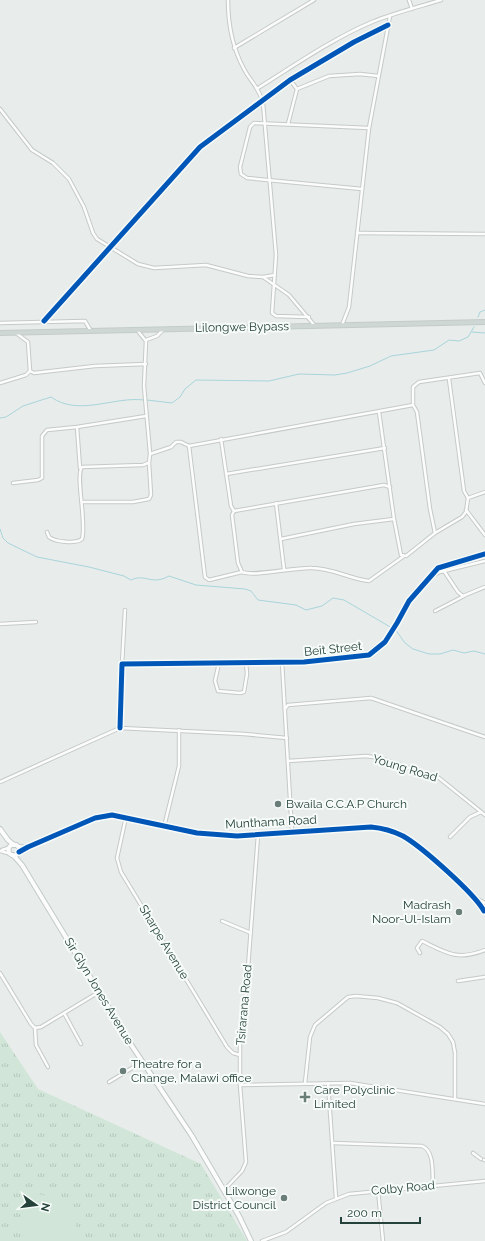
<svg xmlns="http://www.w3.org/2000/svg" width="485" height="1241" viewBox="0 0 485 1241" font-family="Raleway,sans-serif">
  <defs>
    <pattern id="grass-tufts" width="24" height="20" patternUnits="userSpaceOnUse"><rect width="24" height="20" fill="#d1e6d8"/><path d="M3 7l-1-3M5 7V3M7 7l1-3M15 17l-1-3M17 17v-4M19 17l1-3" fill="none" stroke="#b3c6ba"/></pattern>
  </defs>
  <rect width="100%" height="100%" fill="#e8edeb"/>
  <path fill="url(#grass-tufts)" d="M 0,1032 L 38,1089 L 201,1164 L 247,1241 L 0,1241 Z"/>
  <path fill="#d1e6d8" d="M 29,1192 L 59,1199 L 77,1214 L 76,1228 L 68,1241 L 27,1241 L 20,1232 C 23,1215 19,1208 29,1192 Z"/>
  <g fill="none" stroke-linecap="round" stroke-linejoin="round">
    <g stroke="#a9d4db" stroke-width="1">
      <path d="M 478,317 L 480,312 L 485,310"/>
      <path d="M 472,332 L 485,333"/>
      <path d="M 147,400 L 172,403 L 180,397 L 185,389 L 196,380 L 269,381 L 299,374 L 335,375 L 347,373 L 370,366 L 391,356 L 434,350 L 449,340 L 459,341 L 468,337 L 474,327"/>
      <path d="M 0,418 L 6,417 L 23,406 L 51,397 C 79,417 114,396 144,400"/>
      <path d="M 0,529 L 3,538 L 8,543 L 37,557 L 89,567 L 124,576 L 131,580 C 146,573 151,586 169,576 L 196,585 L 245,589 L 251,591 L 258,600 L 296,605 L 306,610 L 322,606 L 333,598 L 344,600 L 392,628"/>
      <path d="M 395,629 L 405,643 L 413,649 L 429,654 L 440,654 L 453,650 L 464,653 L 474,651 L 485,654"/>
    </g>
    <g stroke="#c5cac8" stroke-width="4.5">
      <g id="street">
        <path d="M 228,0 C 228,25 232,47 244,69 C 251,83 258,85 263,103 L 276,255 L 272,313 L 276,316 L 309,317"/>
        <path d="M 409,0 L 412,9"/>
        <path d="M 234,48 L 314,0"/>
        <path d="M 290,80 L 297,89"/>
        <path d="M 258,88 C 295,65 332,39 372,22 C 394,13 418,7 441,0"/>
        <path d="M 0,109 L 32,150 L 53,163 L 69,179 L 84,207 L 93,233 L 97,239 L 138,264 L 154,268 L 206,265 L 248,276 L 263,277 L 275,275"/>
        <path d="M 288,124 L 297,89 L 329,76 L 360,74 L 378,76"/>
        <path d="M 362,189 L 247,178 L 241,174 L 240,167 L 250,127 L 254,123 L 369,128"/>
        <path d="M 357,233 L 485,234"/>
        <path d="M 263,277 L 289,295 L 315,326"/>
        <path d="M 44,321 L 200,147 L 290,80 L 354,42 L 388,25"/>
        <path d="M 0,323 L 85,321 L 91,331"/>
        <path d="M 342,325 L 349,307 L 369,128 L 390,16"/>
        <path d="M 137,330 L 146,341 L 144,386 L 150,453"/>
        <path d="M 16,333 L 28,342 L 30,371 L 34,373 L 95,366 L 146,364"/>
        <path d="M 146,340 L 157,336 L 163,330"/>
        <path d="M 449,379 L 464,491 L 468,498"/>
        <path d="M 0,383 L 26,375 L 30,371"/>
        <path d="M 379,412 L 394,519 L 401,555 L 406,556 L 435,533 L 462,517 L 466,512 L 468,498 L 485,492"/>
        <path d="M 77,427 L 80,468"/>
        <path d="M 221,439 L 231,506 L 234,511 L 232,515 L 238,563 L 242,572 C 256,577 294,567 312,568 C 332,568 350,579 369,581 L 404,556"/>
        <path d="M 189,446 L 205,577 L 209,580 L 242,572"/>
        <path d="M 226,474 L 385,448"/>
        <path d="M 13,483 L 38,480 L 42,478 L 42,436 L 47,430 L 77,427 L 146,416"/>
        <path d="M 82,502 L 133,502 L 149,499 L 151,495 L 149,463 L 150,454 L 171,447 L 176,442 L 181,442 L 189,446 L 413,405"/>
        <path d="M 276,503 L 284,569"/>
        <path d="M 466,510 L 485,535"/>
        <path d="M 234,511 L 384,485 L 390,487"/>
        <path d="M 47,532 L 49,537 C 55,542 76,544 82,539 C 87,523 75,475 82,467 L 143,465 L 148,463"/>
        <path d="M 435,533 L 430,509 L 417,412 L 413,405 L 413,387 L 419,382 L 480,373 L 485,383"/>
        <path d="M 281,539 L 354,524 L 394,519"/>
        <path d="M 444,571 L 458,592 L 463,596 L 485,587"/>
        <path d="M 432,576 L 440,572 L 485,561"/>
        <path d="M 435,611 L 464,596"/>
        <path d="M 0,624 L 36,622"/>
        <path d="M 282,662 L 292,833"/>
        <path d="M 219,663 L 215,681 L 218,691 L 240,693 L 244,692 L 247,674 L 246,662"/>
        <path d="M 122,664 L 125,610"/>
        <path d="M 285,709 L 288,705 L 371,698 L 485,737"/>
        <path d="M 120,728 L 122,664 L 304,662 L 369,655 L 385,642 L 397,623 L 409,601 L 438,568 L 485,554"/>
        <path d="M 288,761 L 366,756 L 380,758 L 439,778 L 485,815"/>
        <path d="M 0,782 L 120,728 L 244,734 L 287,738"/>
        <path d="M 126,817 L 117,858 L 121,872 L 227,1047 L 233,1053 L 240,1055"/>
        <path d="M 164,827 L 179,766 L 179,730"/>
        <path d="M 450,837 L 470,817 L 481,812"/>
        <path d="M 17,846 L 27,847"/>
        <path d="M 2,850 L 8,848"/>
        <path d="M 0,851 L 11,854"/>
        <path d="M 19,852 L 28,847 L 95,818 L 112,815 L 197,833 L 237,836 L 371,827 C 382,828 393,831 403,836 C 422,847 474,893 484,911"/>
        <path d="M 477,899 L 485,903"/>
        <path d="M 222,921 L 251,933"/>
        <path d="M 420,953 L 417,948 L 422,941 C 447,953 457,961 485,950"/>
        <path d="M 0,973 L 31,1024 L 35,1028 L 41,1027 L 99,992"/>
        <path d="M 458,981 L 485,977"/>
        <path d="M 64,1013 L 81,1044"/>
        <path d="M 35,1028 L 36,1045 L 48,1067"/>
        <path d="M 109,1082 L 142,1062"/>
        <path d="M 305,1083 L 310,1037 L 315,1025 L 348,997 L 356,996 L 378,998 L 397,1003 L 440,1027 L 448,1034 L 453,1042 L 455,1053 L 455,1098"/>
        <path d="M 328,1083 L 336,1198"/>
        <path d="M 240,1085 L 350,1083 L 485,1104"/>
        <path d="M 333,1143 L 422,1146 C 435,1151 432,1174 433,1185"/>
        <path d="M 473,1153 L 481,1159"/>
        <path d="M 484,1160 L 485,1160"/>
        <path d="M 224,1190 L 242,1171 L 246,1162 L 240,1085 L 240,1032 L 246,994 L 258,835"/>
        <path d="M 378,1190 L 383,1241"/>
        <path d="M 262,1241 L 286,1232 L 326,1203 L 349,1194 L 485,1181"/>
      </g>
    </g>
    <g stroke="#c3cbc8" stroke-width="6">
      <g id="secondary">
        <path d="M 0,829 L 8,840 L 14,845"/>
        <circle cx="14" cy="850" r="5.5"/>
        <path d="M 13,855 L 22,865 L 132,1046 L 192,1136 L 239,1216 L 251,1241"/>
      </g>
    </g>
    <g stroke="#c3ccc9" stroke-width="6">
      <path id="primary" d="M 0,333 L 485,322"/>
    </g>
    <use href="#street" stroke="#fcfcfc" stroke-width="2.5"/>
    <use href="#secondary" stroke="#fcfcfc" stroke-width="4"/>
    <use href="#primary" stroke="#cfd7d5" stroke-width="4"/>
    <g stroke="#f7fbf9" stroke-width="8">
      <g id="cycleway">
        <path d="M 44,321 L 200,147 L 290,80 L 354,42 L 388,25"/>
        <path d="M 120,728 L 122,664 L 304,662 L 369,655 L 385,642 L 397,623 L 409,601 L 438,568 L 485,554"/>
        <path d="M 19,852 L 28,847 L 95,818 L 112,815 L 197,833 L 237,836 L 371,827 C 382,828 393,831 403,836 C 422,847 474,893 484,911"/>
      </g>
    </g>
    <use href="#cycleway" stroke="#0057b8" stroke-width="5"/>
  </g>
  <g fill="#697e78" stroke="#f7fbf9" stroke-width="1.5">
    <circle cx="278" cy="804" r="4"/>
    <circle cx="459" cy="912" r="4"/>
    <circle cx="123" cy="1071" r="4"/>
    <path d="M303 1091h4v4h4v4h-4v4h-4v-4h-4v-4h4z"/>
    <circle cx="284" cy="1198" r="4"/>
  </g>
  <g text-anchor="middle" stroke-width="4" stroke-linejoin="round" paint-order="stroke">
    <g font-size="12" fill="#24423a" stroke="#f7fbf9">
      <text transform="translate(242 327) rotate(-1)" y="4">Lilongwe Bypass</text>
      <text transform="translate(333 649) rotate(-6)" y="4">Beit Street</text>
      <text transform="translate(405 768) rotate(17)" y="4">Young Road</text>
      <text transform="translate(271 822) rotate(-3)" y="4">Munthama Road</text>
      <text transform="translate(164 942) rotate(59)" y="4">Sharpe Avenue</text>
      <text transform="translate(99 991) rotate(59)" y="4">Sir Glyn Jones Avenue</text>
      <text transform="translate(244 1005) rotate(-85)" y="4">Tsirarana Road</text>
      <text transform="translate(403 1188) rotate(-5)" y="4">Colby Road</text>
    </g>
    <g font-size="12" fill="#24423a" stroke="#f7fbf9" text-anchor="start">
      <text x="286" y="808">Bwaila C.C.A.P Church</text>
      <text x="451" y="909" text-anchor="end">Madrash<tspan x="451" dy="14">Noor-Ul-Islam</tspan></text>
      <text x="131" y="1068">Theatre for a<tspan x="131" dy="14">Change, Malawi office</tspan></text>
      <text x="314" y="1094">Care Polyclinic<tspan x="314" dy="14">Limited</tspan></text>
      <text x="276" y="1195" text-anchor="end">Lilwonge<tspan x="276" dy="14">District Council</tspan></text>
    </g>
  </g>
  <g transform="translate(36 1205) rotate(104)" stroke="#f7fbf9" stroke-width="3" paint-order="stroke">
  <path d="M0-3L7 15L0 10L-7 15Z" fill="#24423a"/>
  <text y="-6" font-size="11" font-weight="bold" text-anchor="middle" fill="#24423a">N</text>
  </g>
  <path d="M341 1217v6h79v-6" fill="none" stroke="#24423a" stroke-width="2"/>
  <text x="347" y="1217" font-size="12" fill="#24423a" stroke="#f7fbf9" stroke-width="3" paint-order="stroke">200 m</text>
</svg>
